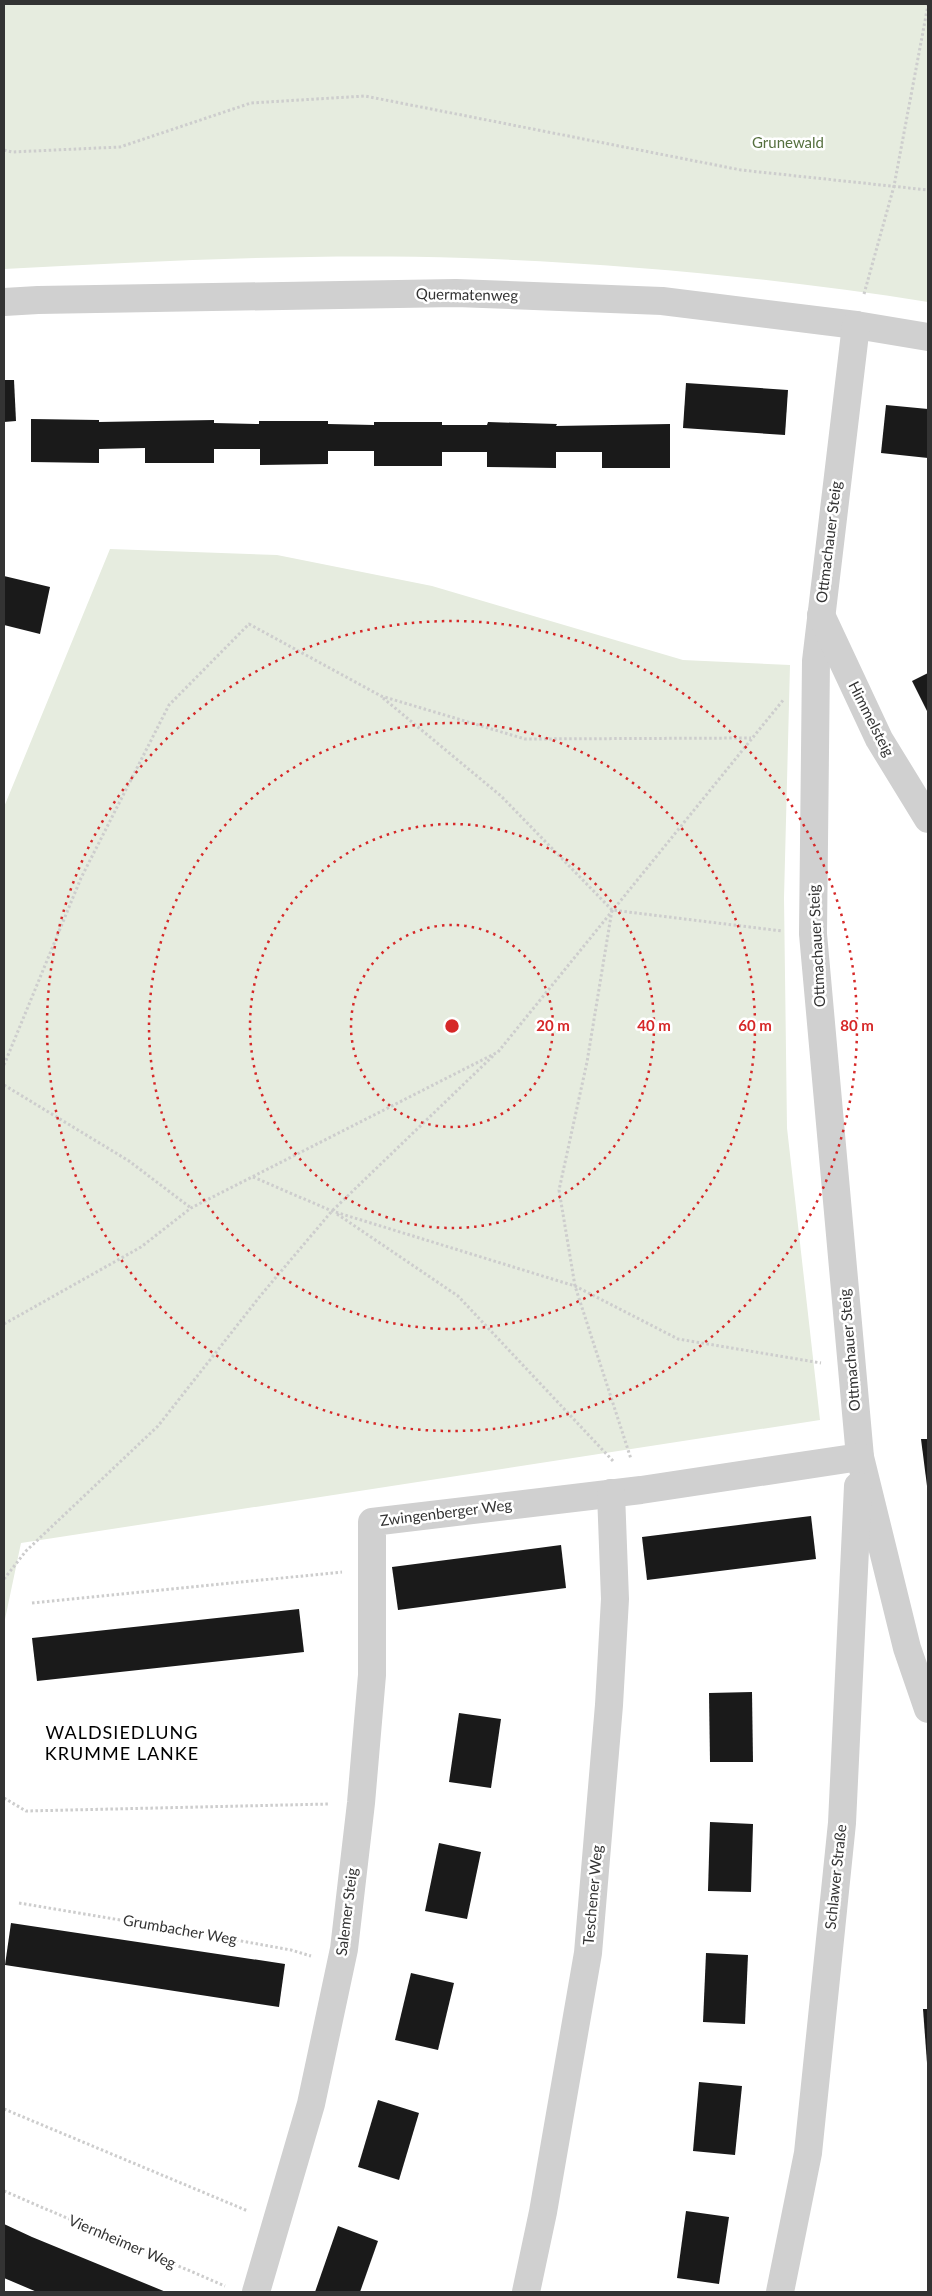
<svg xmlns="http://www.w3.org/2000/svg" width="932" height="2296" viewBox="0 0 932 2296" font-family="Lato,sans-serif">
  <rect width="100%" height="100%" fill="#fff"/>
  <g fill="#e6ecdf">
    <path d="M 4,4 L 928,4 L 928,302 C 775,278 620,263 465,258 C 311,253 157,261 4,269 Z"/>
    <path d="M 110,549 L 277,555 L 432,586 L 683,660 L 790,665 L 784,898 L 787,1128 L 820,1420 L 21,1543 L 4,1624 L 4,807 Z"/>
  </g>
  <g fill="#1a1a1a">
    <path d="M 4,380 L 14,380 L 16,421 L 4,422 Z"/>
    <path d="M 686,383 L 788,390 L 785,435 L 683,428 Z"/>
    <path d="M 886,405 L 928,409 L 928,458 L 881,453 Z"/>
    <path d="M 31,419 L 99,420 L 99,422 L 214,420 L 214,423 L 259,424 L 259,421 L 328,421 L 328,424 L 374,425 L 374,422 L 442,422 L 442,425 L 487,425 L 488,422 L 557,424 L 556,426 L 670,424 L 670,468 L 602,468 L 602,452 L 556,452 L 556,468 L 487,467 L 487,452 L 442,452 L 442,466 L 374,466 L 374,451 L 328,451 L 328,464 L 260,465 L 260,449 L 214,449 L 214,463 L 145,463 L 145,448 L 99,449 L 99,463 L 31,462 Z"/>
    <path d="M 4,576 L 50,587 L 40,634 L 4,625 Z"/>
    <path d="M 928,673 L 928,713 L 912,681 Z"/>
    <path d="M 921,1439 L 928,1439 L 928,1486 L 927,1486 Z"/>
    <path d="M 811,1516 L 816,1559 L 647,1580 L 642,1537 Z"/>
    <path d="M 561,1545 L 566,1588 L 398,1610 L 392,1567 Z"/>
    <path d="M 299,1609 L 304,1652 L 37,1681 L 32,1638 Z"/>
    <path d="M 752,1692 L 753,1762 L 710,1762 L 709,1693 Z"/>
    <path d="M 459,1713 L 501,1719 L 491,1788 L 449,1782 Z"/>
    <path d="M 710,1822 L 753,1824 L 751,1892 L 708,1891 Z"/>
    <path d="M 439,1843 L 481,1852 L 467,1919 L 425,1911 Z"/>
    <path d="M 11,1923 L 285,1964 L 279,2007 L 5,1965 Z"/>
    <path d="M 706,1953 L 748,1955 L 745,2024 L 703,2022 Z"/>
    <path d="M 411,1973 L 454,1983 L 438,2050 L 395,2040 Z"/>
    <path d="M 923,2009 L 928,2009 L 928,2063 L 927,2063 Z"/>
    <path d="M 699,2082 L 742,2086 L 735,2155 L 693,2151 Z"/>
    <path d="M 378,2100 L 419,2113 L 399,2180 L 358,2167 Z"/>
    <path d="M 686,2211 L 729,2217 L 719,2284 L 677,2278 Z"/>
    <path d="M 4,2224 L 32,2237 L 166,2292 L 37,2292 L 4,2278 Z"/>
    <path d="M 338,2226 L 378,2241 L 360,2292 L 315,2292 Z"/>
  </g>
  <g fill="none" stroke-linecap="round" stroke-linejoin="round">
    <g stroke="#cdcdcd" stroke-width="3" stroke-dasharray="2.5 2.5" stroke-linecap="butt">
      <path d="M 4,150 L 12,152 L 120,147 L 251,103 L 365,96 L 741,170 L 928,190"/>
      <path d="M 864,294 L 894,186 L 928,5"/>
      <path d="M 383,698 L 501,796 L 612,910 L 782,931"/>
      <path d="M 612,910 L 587,1062 L 559,1190 L 575,1286 L 631,1459"/>
      <path d="M 4,1065 L 81,878 L 169,705 L 249,624 L 381,696 L 525,739 L 751,738"/>
      <path d="M 4,1085 L 129,1161 L 191,1208"/>
      <path d="M 253,1177 L 332,1211 L 575,1286 L 678,1339 L 821,1363"/>
      <path d="M 337,1214 L 458,1296 L 614,1462"/>
      <path d="M 4,1324 L 141,1247 L 191,1208 L 498,1052 L 784,699"/>
      <path d="M 4,1579 L 26,1551 L 158,1426 L 261,1295 L 332,1211 L 494,1055"/>
      <path d="M 32,1603 L 342,1572"/>
      <path d="M 4,1798 L 26,1811 L 329,1804"/>
      <path d="M 19,1903 L 186,1931 L 291,1950 L 311,1956"/>
      <path d="M 4,2109 L 248,2211"/>
      <path d="M 4,2191 L 225,2286"/>
    </g>
    <g stroke="#d0d0d0" stroke-width="28">
      <path d="M 4,302 L 38,300 L 456,293 L 662,301 L 856,325 L 928,337"/>
      <path d="M 856,325 L 816,661 L 813,934 L 860,1457 L 907,1648 L 928,1709"/>
      <path d="M 821,615 L 879,739 L 928,819"/>
      <path d="M 256,2292 L 311,2104 L 344,1949 L 361,1803 L 372,1675 L 372,1522 L 641,1490 L 860,1457"/>
      <path d="M 526,2292 L 543,2212 L 588,1953 L 609,1705 L 615,1599 L 611,1493"/>
      <path d="M 780,2292 L 808,2153 L 842,1823 L 858,1486"/>
    </g>
  </g>
  <g fill="none" stroke="#d62828" stroke-width="2.5" stroke-dasharray="2.5 5">
    <circle cx="452" cy="1026" r="101"/>
    <circle cx="452" cy="1026" r="202"/>
    <circle cx="452" cy="1026" r="303"/>
    <circle cx="452" cy="1026" r="405"/>
  </g>
  <g text-anchor="middle" stroke-width="5" stroke-linejoin="round" paint-order="stroke">
    <g font-size="15" fill="#56703f" stroke="#fff">
      <text x="788" y="148">Grunewald</text>
    </g>
    <g font-size="15" fill="#333" stroke="#fff">
      <text transform="translate(467 295) rotate(1)" y="5">Quermatenweg</text>
      <text transform="translate(829 542) rotate(-83)" y="5">Ottmachauer Steig</text>
      <text transform="translate(871 719) rotate(63)" y="5">Himmelsteig</text>
      <text transform="translate(817 946) rotate(-93)" y="5">Ottmachauer Steig</text>
      <text transform="translate(850 1350) rotate(-95)" y="5">Ottmachauer Steig</text>
      <text transform="translate(446 1513) rotate(-7)" y="5">Zwingenberger Weg</text>
      <text transform="translate(836 1877) rotate(-84)" y="5">Schlawer Straße</text>
      <text transform="translate(593 1895) rotate(-85)" y="5">Teschener Weg</text>
      <text transform="translate(347 1912) rotate(-83)" y="5">Salemer Steig</text>
      <text transform="translate(180 1930) rotate(10)" y="5">Grumbacher Weg</text>
      <text transform="translate(122 2242) rotate(23)" y="5">Viernheimer Weg</text>
    </g>
    <g font-size="18" letter-spacing="1" fill="#000" stroke="#fff">
      <text x="122" y="1739">WALDSIEDLUNG<tspan x="122" dy="21">KRUMME LANKE</tspan></text>
    </g>
  </g>
  <circle cx="452" cy="1026" r="8" fill="#d62828" stroke="#fff" stroke-width="2.5"/>
  <g font-size="15" text-anchor="middle" font-weight="bold" fill="#d62828" stroke="#fff" stroke-width="5" stroke-linejoin="round" paint-order="stroke">
    <text x="553" y="1031">20 m</text>
    <text x="654" y="1031">40 m</text>
    <text x="755" y="1031">60 m</text>
    <text x="857" y="1031">80 m</text>
  </g>
  <rect width="932" height="2296" fill="none" stroke="#333333" stroke-width="10"/>
</svg>
